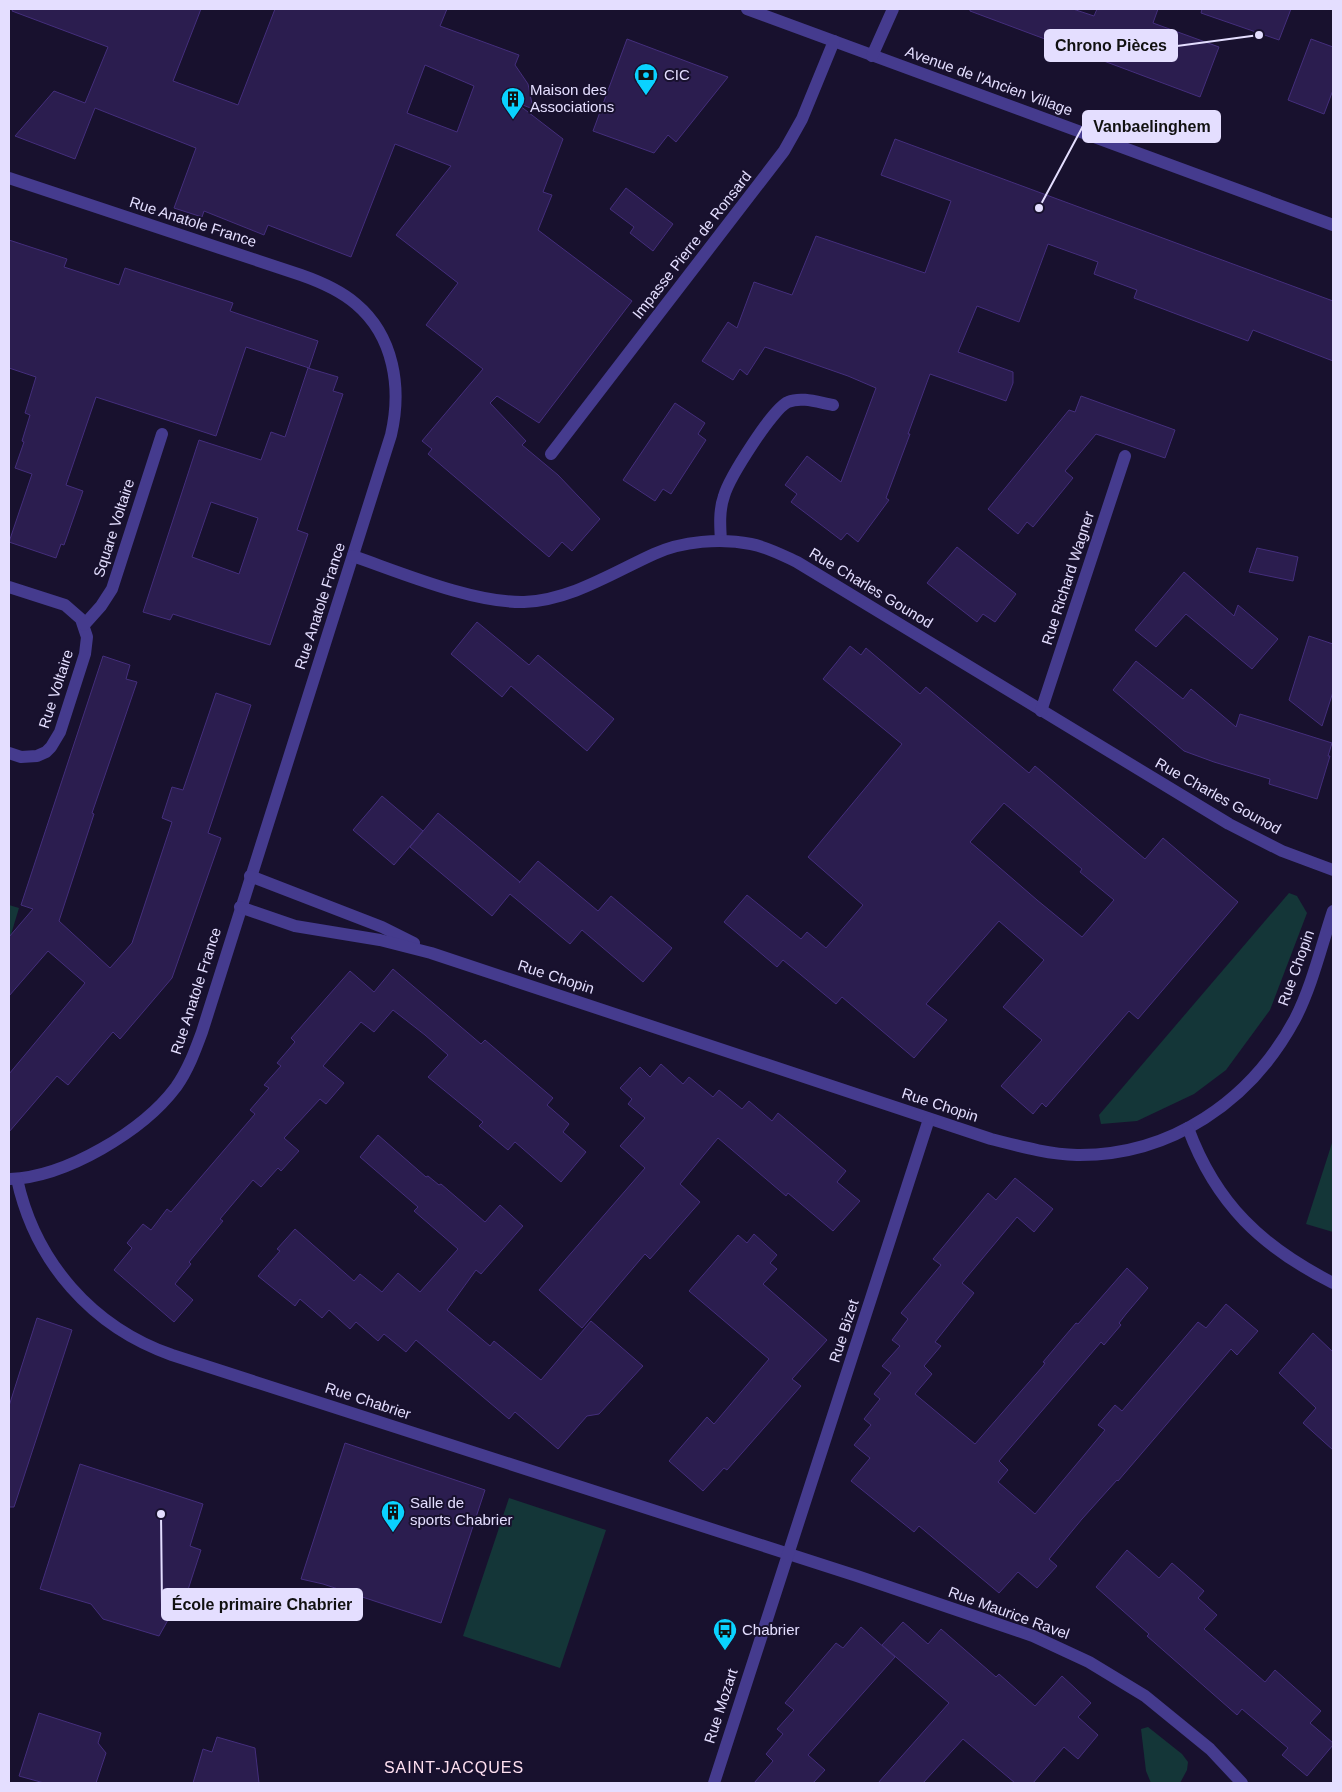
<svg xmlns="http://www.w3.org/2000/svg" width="1342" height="1792" viewBox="0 0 1342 1792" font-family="Helvetica,sans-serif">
  <rect width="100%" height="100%" fill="#18112e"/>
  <g fill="#143638">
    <path d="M 1289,893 L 1297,896 L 1307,913 L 1270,1010 L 1226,1070 L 1194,1094 L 1137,1121 L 1101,1124 L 1099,1115 Z"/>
    <path d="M 9,905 L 19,908 L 9,941 Z"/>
    <path d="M 1333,1140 L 1333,1232 L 1306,1224 Z"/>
    <path d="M 509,1498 L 606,1530 L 560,1668 L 463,1636 Z"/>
    <path d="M 1148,1727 L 1182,1754 L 1188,1762 L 1187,1770 L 1180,1783 L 1151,1783 L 1146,1771 L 1141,1729 Z"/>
  </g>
  <g fill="#2b1d4f" stroke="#442e7c" fill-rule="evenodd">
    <path d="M 13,9 L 201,9 L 173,81 L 238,105 L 275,9 L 447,9 L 440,26 L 519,55 L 515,65 L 528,84 L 533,109 L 515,102 L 563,139 L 543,192 L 552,195 L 538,230 L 632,301 L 539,423 L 497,396 L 490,403 L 526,441 L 522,445 L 558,475 L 600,519 L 572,551 L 562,542 L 549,557 L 428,454 L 432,449 L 422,441 L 483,369 L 426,325 L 458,283 L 396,235 L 451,166 L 395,144 L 351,257 L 268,225 L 264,235 L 204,211 L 202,217 L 174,208 L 196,148 L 95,108 L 75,159 L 15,136 L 54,91 L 85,103 L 108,47 L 12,11 ZM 425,65 L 474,86 L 457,132 L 407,113 Z"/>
    <path d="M 970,9 L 1073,9 L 1094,16 L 1097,9 L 1158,9 L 1153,23 L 1219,47 L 1200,97 L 970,11 Z"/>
    <path d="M 1202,9 L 1291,9 L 1279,40 L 1201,13 Z"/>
    <path d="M 627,39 L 728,77 L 676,142 L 668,135 L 654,153 L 593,131 Z"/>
    <path d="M 1311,39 L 1333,47 L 1333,90 L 1324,114 L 1288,100 Z"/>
    <path d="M 895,139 L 1333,301 L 1333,361 L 1253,330 L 1248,341 L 1134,298 L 1137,290 L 1094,274 L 1098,262 L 1048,244 L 1019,322 L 977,306 L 958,352 L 1013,372 L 1013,383 L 1006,401 L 930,374 L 908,434 L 910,434 L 886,498 L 889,500 L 858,542 L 847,533 L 841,540 L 791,502 L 797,494 L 785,485 L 807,456 L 841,482 L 876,388 L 848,376 L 765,347 L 747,375 L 740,369 L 733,380 L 702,361 L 728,322 L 737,328 L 754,282 L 792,295 L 816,236 L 925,273 L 951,201 L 881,175 Z"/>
    <path d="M 626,188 L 673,224 L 653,251 L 630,233 L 634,227 L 610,209 Z"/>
    <path d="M 9,240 L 67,259 L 64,267 L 119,285 L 125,268 L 233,303 L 230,311 L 318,341 L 309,368 L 246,347 L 216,436 L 96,397 L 66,485 L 83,491 L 64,545 L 61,544 L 56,558 L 9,542 L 32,474 L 15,468 L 24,442 L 22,441 L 30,415 L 25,413 L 36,377 L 9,368 Z"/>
    <path d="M 308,368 L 338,377 L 333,391 L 343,394 L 297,530 L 308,534 L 270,645 L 173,614 L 170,620 L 143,612 L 199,440 L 261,460 L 271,432 L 285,437 ZM 211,502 L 258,518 L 239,574 L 192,557 Z"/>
    <path d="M 1081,396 L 1175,430 L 1165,458 L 1096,434 L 1065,471 L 1073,478 L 1033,527 L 1027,522 L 1018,534 L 988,509 L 1069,410 L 1075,412 Z"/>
    <path d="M 675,403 L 705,423 L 698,434 L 706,440 L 671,494 L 663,489 L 655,501 L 623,480 Z"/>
    <path d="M 957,547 L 1016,594 L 995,622 L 983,614 L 977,622 L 927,583 Z"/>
    <path d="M 1257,548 L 1298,557 L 1293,581 L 1249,572 Z"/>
    <path d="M 1184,572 L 1234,616 L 1238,605 L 1278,639 L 1252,669 L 1186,614 L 1156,647 L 1135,630 Z"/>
    <path d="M 477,622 L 529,665 L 538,655 L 614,719 L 587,751 L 511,686 L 502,697 L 451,654 Z"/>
    <path d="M 1309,636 L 1333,644 L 1333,692 L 1322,726 L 1289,700 Z"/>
    <path d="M 850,646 L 861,655 L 866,648 L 920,694 L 926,687 L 1029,773 L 1035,766 L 1145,859 L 1163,838 L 1238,902 L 1138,1019 L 1129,1011 L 1046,1107 L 1042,1103 L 1033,1114 L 1001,1086 L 1042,1040 L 1003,1007 L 1044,960 L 999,921 L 926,1004 L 947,1020 L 914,1058 L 842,997 L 836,1004 L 783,960 L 777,967 L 724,922 L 747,895 L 801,939 L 807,932 L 826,948 L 863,905 L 808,857 L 902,744 L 823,679 ZM 1004,803 L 1082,869 L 1080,872 L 1114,900 L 1082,937 L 1037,900 L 970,842 Z"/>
    <path d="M 103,656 L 130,665 L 126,679 L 137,682 L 92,813 L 94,814 L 59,921 L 110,968 L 132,943 L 172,822 L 162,818 L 172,787 L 183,790 L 216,693 L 251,705 L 208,833 L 221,838 L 172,978 L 120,1039 L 113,1032 L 68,1085 L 57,1076 L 9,1132 L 9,1074 L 85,983 L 48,951 L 9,996 L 9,937 L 33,909 L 21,905 Z"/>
    <path d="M 1136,661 L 1183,699 L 1191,689 L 1236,727 L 1240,714 L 1332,743 L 1328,756 L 1330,756 L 1317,799 L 1269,784 L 1270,779 L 1214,762 L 1184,751 L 1113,690 Z"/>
    <path d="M 382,796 L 423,831 L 394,865 L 353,830 Z"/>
    <path d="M 438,813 L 520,882 L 519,883 L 538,861 L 598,911 L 611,896 L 672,948 L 643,982 L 582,930 L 570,944 L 510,894 L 492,916 L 410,847 Z"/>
    <path d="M 393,969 L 481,1044 L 485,1040 L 553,1098 L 547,1105 L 569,1124 L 563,1132 L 586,1152 L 561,1182 L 515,1142 L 508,1150 L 479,1126 L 483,1122 L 428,1077 L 448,1055 L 425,1035 L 393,1010 L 374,1032 L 361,1022 L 323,1066 L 344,1083 L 326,1104 L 320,1099 L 284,1138 L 299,1151 L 281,1171 L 278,1168 L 261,1187 L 253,1180 L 220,1219 L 223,1221 L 189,1262 L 191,1264 L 175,1284 L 193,1300 L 174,1322 L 114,1270 L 132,1248 L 127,1243 L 143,1224 L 151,1230 L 167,1209 L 171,1212 L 255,1114 L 250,1110 L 269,1088 L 264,1085 L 281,1066 L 277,1063 L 295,1042 L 291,1038 L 350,971 L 374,992 Z"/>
    <path d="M 661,1064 L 683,1084 L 689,1077 L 713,1097 L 719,1090 L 742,1109 L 749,1101 L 772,1121 L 778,1113 L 846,1171 L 837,1182 L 860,1201 L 833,1231 L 788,1193 L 786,1196 L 718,1138 L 680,1184 L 700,1202 L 650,1259 L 645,1254 L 582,1328 L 539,1290 L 645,1168 L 620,1146 L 645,1118 L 628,1104 L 632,1099 L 620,1088 L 640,1067 L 650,1077 Z"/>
    <path d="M 378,1135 L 426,1177 L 428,1176 L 439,1185 L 441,1184 L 485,1222 L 500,1205 L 523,1226 L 481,1274 L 476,1270 L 447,1310 L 490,1346 L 494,1341 L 541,1380 L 591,1321 L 643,1366 L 599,1414 L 587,1416 L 558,1449 L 515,1412 L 509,1419 L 416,1340 L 406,1352 L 384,1334 L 378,1341 L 356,1322 L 350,1329 L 329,1310 L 322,1318 L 300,1299 L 295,1306 L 258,1276 L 280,1251 L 277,1249 L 295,1229 L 354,1281 L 360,1274 L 382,1292 L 398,1273 L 420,1292 L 458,1249 L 414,1211 L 418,1207 L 360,1157 Z"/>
    <path d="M 1015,1178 L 1053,1209 L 1034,1232 L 1017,1217 L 962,1283 L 974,1293 L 935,1342 L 941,1346 L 924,1366 L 932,1374 L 915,1394 L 975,1444 L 1043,1366 L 1045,1363 L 1043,1362 L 1076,1323 L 1078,1324 L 1127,1268 L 1148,1288 L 1126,1314 L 1119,1323 L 1121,1325 L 1104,1345 L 1101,1342 L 999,1461 L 1008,1470 L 998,1482 L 1035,1514 L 1105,1430 L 1098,1425 L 1115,1405 L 1122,1411 L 1198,1322 L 1206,1328 L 1226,1304 L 1258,1331 L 1237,1355 L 1231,1349 L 1118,1481 L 1117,1480 L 1082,1519 L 1049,1559 L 1057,1566 L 1037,1588 L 1018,1572 L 999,1593 L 919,1526 L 914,1532 L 851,1481 L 870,1458 L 854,1445 L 871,1425 L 864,1419 L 880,1399 L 874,1394 L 891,1373 L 882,1366 L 900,1346 L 892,1340 L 908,1319 L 901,1313 L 941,1265 L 933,1259 L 988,1193 L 996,1200 Z"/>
    <path d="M 754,1234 L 777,1255 L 770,1263 L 777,1269 L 763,1284 L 827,1340 L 792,1379 L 801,1386 L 727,1470 L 724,1468 L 703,1491 L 669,1461 L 707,1417 L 714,1424 L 769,1359 L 689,1291 L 738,1235 L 747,1243 Z"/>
    <path d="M 37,1318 L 72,1330 L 14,1507 L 9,1507 L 9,1406 Z"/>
    <path d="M 1313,1333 L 1333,1352 L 1333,1450 L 1303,1423 L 1316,1408 L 1279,1373 Z"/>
    <path d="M 345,1443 L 485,1490 L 441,1623 L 323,1584 L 301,1579 Z"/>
    <path d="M 80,1464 L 203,1504 L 190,1546 L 201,1550 L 180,1614 L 173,1611 L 159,1636 L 103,1619 L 91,1604 L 40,1589 Z"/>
    <path d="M 1127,1550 L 1159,1578 L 1172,1563 L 1204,1591 L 1198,1598 L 1217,1615 L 1204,1629 L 1265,1682 L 1275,1670 L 1321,1711 L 1310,1723 L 1333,1743 L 1333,1745 L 1307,1776 L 1282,1755 L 1288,1748 L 1242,1709 L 1237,1715 L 1147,1636 L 1149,1634 L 1096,1587 Z"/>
    <path d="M 903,1622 L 928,1644 L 941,1629 L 996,1677 L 999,1674 L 1035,1706 L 1062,1676 L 1091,1703 L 1078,1717 L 1098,1735 L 1078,1759 L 1064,1747 L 1033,1783 L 1015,1783 L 963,1739 L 923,1783 L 878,1783 L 949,1703 L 882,1645 Z"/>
    <path d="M 861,1627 L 895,1657 L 808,1755 L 825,1770 L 813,1783 L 754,1783 L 773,1761 L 766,1754 L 783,1734 L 777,1729 L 794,1710 L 785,1703 L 836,1643 L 843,1648 Z"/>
    <path d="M 39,1713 L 101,1733 L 98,1743 L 106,1753 L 96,1783 L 44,1783 L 19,1776 Z"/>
    <path d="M 217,1737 L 255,1748 L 259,1783 L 193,1783 L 203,1749 L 212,1752 Z"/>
  </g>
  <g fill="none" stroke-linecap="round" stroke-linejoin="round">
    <g stroke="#453b8e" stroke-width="12">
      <path d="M 747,9 L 1333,225"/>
      <path d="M 872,56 L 893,9"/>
      <path d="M 9,178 L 301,275 C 321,282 340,290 356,304 C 394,336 402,388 391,435 L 202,1032 C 195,1051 188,1070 176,1087 C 143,1131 66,1177 10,1179"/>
      <path d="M 551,454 L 784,151 L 802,119 L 834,41"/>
      <path d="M 721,541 C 720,526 719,510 724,496 C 729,478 773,408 788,402 C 802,396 820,403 833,405"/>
      <path d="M 353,556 C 402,573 473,603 524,602 C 571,600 612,573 654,554 C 682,541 721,538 751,544 C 767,547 782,555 797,562 L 1229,824 L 1282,851 L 1333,870"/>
      <path d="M 9,587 L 65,605 L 81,619 L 87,637 L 85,654 L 60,732 L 51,747 L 46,752 L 37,756 L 21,757 L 9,753"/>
      <path d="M 84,625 L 101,606 L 112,589 L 162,434"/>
      <path d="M 1041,711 L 1125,456"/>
      <path d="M 250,876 L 382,927 L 414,943"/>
      <path d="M 240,907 L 295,926 L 380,940 L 431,953 L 991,1139 C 1019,1146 1047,1154 1077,1155 C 1171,1156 1251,1101 1295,1019 C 1312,986 1321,947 1333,911"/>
      <path d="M 1188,1128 C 1216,1204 1262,1247 1333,1283"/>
      <path d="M 17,1179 C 35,1262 92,1327 172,1355 L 857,1576 L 1033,1636 L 1089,1662 L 1145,1696 L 1210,1749 L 1242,1783"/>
      <path d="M 714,1783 L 929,1119"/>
    </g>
  </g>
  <defs>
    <g id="bank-pin" transform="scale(1.25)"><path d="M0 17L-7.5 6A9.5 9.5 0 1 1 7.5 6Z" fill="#0ad2ff" stroke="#18112e"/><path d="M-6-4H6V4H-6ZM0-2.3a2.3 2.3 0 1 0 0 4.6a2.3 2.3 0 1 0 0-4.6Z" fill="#111"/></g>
    <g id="building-pin" transform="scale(1.25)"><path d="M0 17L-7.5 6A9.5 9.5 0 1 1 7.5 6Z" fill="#0ad2ff" stroke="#18112e"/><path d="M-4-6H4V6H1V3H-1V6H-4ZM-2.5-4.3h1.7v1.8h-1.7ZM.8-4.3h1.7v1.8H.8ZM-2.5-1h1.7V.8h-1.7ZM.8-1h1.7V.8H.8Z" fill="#111"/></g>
    <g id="bus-pin" transform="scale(1.25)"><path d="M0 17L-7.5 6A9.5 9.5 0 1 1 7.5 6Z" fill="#0ad2ff" stroke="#18112e"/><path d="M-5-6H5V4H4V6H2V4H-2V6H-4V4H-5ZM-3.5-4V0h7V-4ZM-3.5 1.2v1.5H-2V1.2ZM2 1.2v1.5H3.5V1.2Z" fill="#111"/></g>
  </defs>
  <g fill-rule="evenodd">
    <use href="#bank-pin" x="646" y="75"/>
    <use href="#building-pin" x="513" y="99"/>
    <use href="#building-pin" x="393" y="1512"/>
    <use href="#bus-pin" x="725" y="1630"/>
  </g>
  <g text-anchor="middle" stroke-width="4" stroke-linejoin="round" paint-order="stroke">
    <g font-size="15" fill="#e4deff" stroke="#18112e" text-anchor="start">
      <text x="664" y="80">CIC</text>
      <text x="530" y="95">Maison des<tspan x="530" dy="17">Associations</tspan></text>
      <text x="410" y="1508">Salle de<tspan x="410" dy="17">sports Chabrier</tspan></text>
      <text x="742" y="1635">Chabrier</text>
    </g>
    <g font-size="15" fill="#e4deff" stroke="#18112e">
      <text transform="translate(989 81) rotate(20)" y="5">Avenue de l'Ancien Village</text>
      <text transform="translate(193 222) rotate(18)" y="5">Rue Anatole France</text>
      <text transform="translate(692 245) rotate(-52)" y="5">Impasse Pierre de Ronsard</text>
      <text transform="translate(114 528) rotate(-72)" y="5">Square Voltaire</text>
      <text transform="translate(1068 578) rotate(-72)" y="5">Rue Richard Wagner</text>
      <text transform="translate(871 588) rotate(31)" y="5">Rue Charles Gounod</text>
      <text transform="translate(320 606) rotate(-72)" y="5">Rue Anatole France</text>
      <text transform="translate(56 689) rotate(-72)" y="5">Rue Voltaire</text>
      <text transform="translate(1218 796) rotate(29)" y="5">Rue Charles Gounod</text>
      <text transform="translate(1296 968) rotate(-70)" y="5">Rue Chopin</text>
      <text transform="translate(556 977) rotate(18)" y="5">Rue Chopin</text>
      <text transform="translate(196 991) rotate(-72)" y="5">Rue Anatole France</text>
      <text transform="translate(940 1105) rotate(18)" y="5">Rue Chopin</text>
      <text transform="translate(844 1331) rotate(-72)" y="5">Rue Bizet</text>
      <text transform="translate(368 1401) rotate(18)" y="5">Rue Chabrier</text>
      <text transform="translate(1009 1613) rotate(20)" y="5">Rue Maurice Ravel</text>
      <text transform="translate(721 1706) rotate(-72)" y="5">Rue Mozart</text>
    </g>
    <g font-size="16" letter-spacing="1" fill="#ffe0f1" stroke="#18112e">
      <text x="454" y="1773">SAINT-JACQUES</text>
    </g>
  </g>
  <path fill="none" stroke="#e4deff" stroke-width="2" d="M1259 35L1177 46M1039 208L1083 126M161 1514L162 1605"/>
  <g fill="#e4deff" stroke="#18112e" stroke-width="2">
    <circle cx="1259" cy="35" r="5"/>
    <circle cx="1039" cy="208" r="5"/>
    <circle cx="161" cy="1514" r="5"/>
  </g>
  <g fill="#e4deff" stroke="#e4deff" stroke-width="2">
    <rect x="1045" y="30" width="132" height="31" rx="5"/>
    <rect x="1083" y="111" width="137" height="31" rx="5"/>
    <rect x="162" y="1589" width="200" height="31" rx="5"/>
  </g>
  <g font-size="16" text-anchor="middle" font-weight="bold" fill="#111">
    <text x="1111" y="51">Chrono Pièces</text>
    <text x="1152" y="132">Vanbaelinghem</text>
    <text x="262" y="1610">École primaire Chabrier</text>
  </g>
  <rect width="1342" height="1792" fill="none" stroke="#e4deff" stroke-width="20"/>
</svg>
